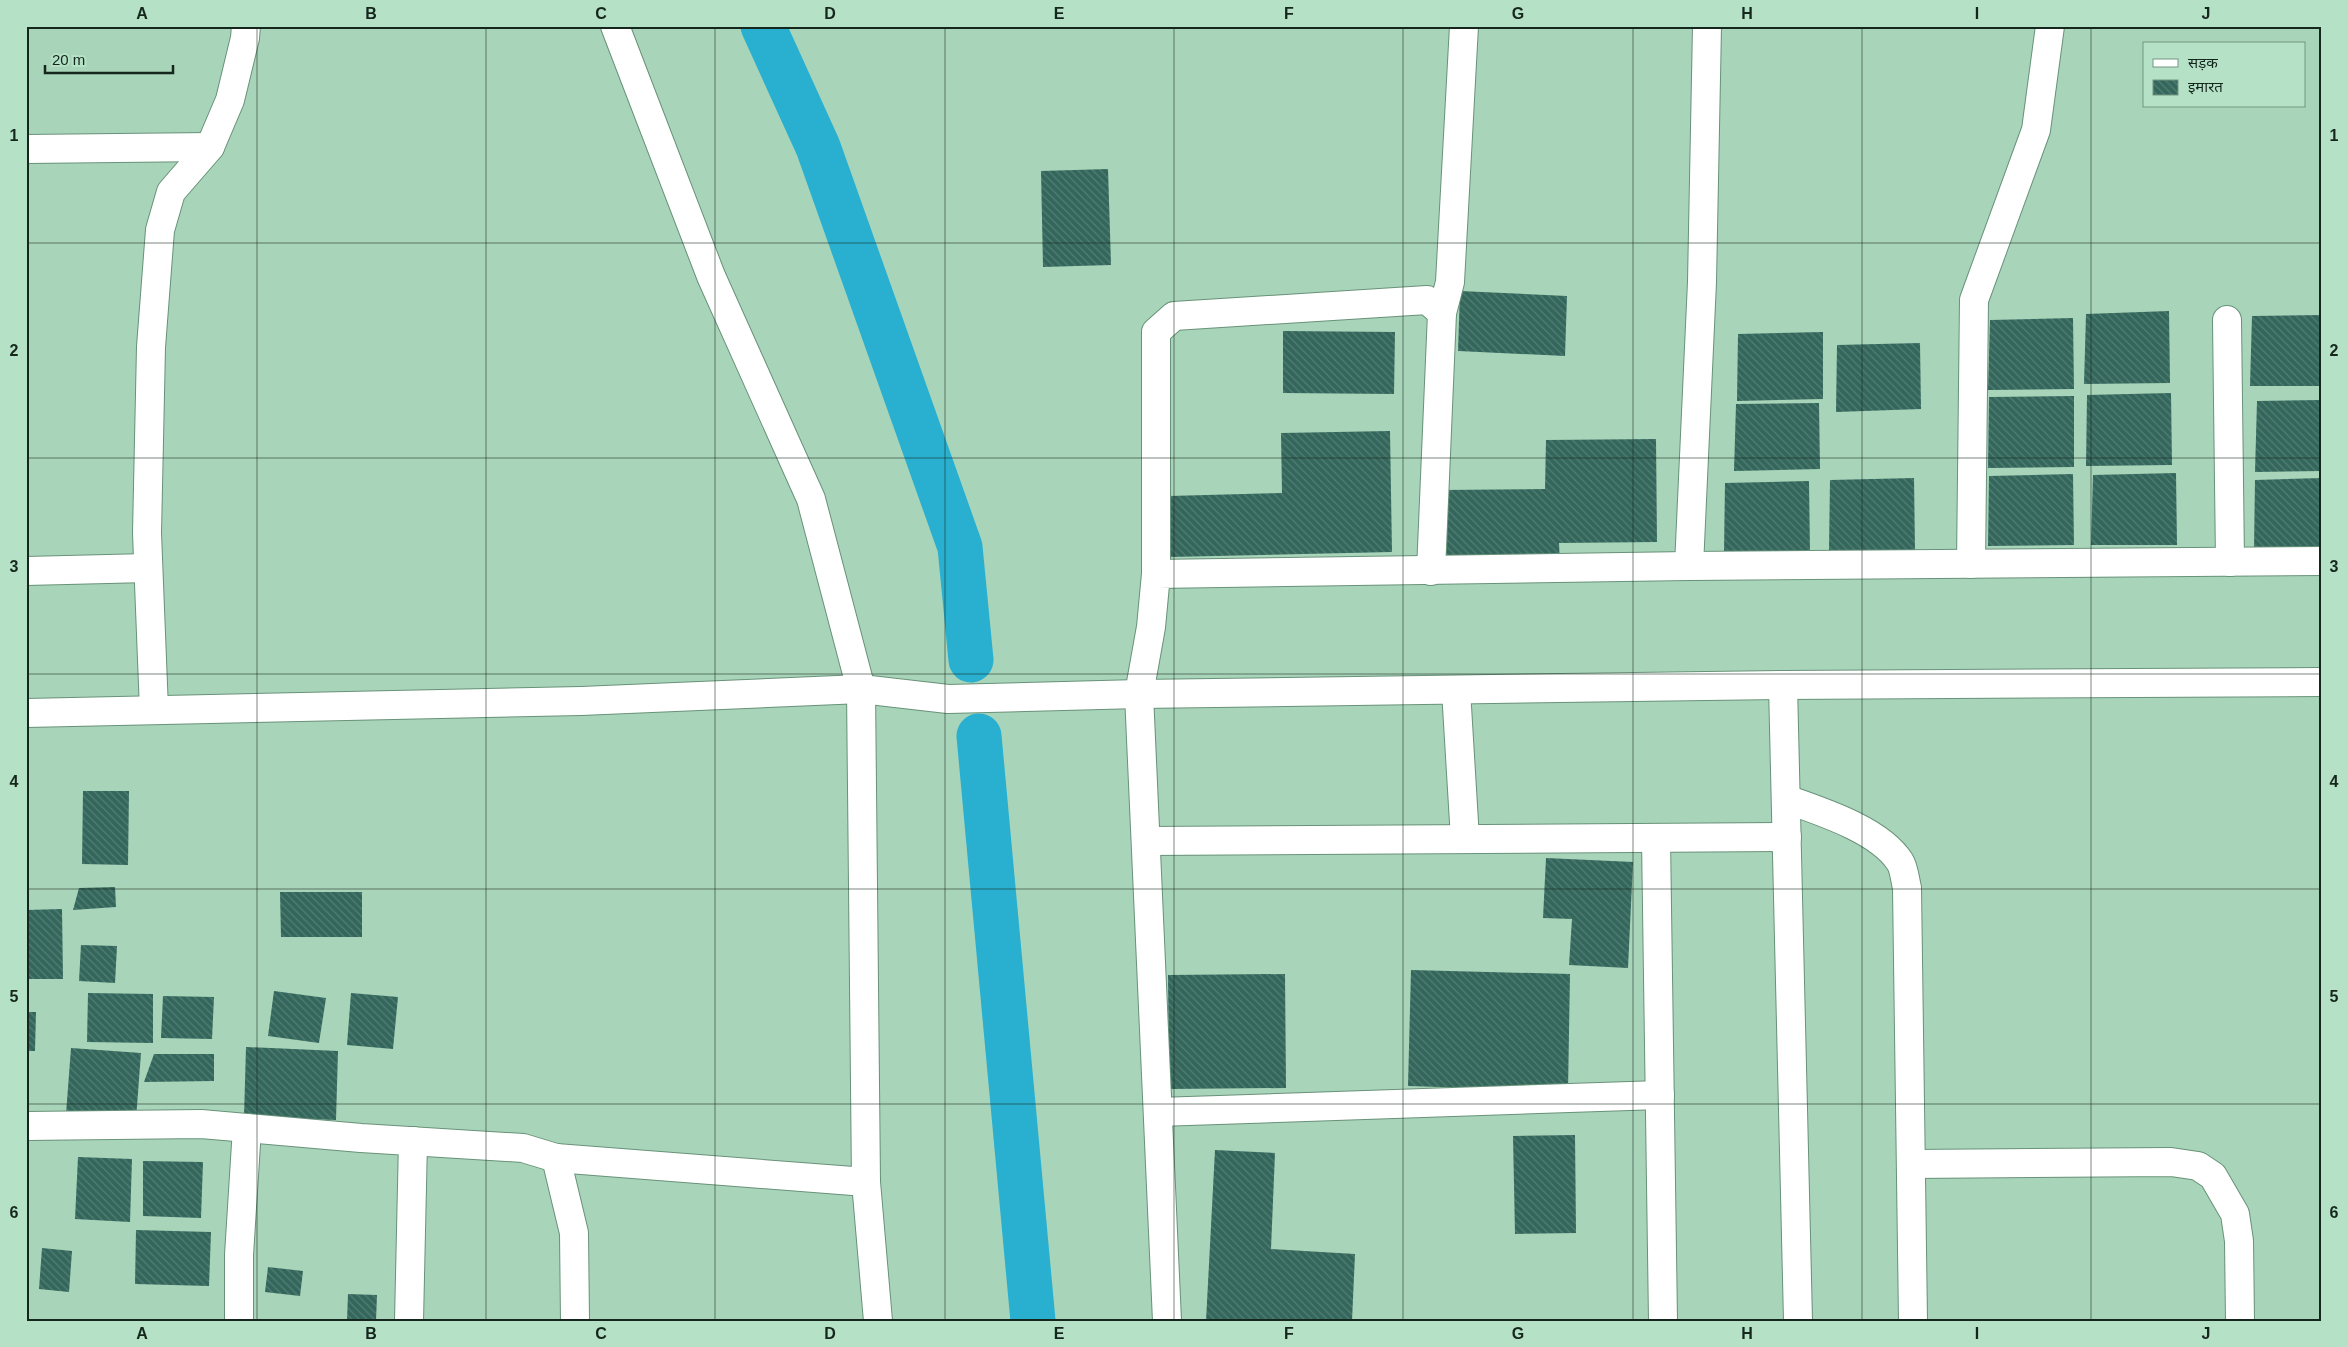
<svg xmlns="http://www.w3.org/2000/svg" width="2348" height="1347" viewBox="0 0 2348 1347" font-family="Arial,'Noto Sans Devanagari',sans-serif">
  <defs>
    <pattern id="building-back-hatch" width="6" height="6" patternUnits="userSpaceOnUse" patternTransform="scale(1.25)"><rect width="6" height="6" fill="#34675c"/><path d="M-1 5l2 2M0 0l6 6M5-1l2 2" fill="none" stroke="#557d74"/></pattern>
  </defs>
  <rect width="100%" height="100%" fill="#a8d4b9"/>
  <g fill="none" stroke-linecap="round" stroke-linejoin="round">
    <g stroke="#29b0d0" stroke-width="45">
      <path d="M 763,26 L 818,147 L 960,547 L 971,660"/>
      <path d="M 979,736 L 1033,1321"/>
    </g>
  </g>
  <g fill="url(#building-back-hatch)">
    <path d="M 1108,169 L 1111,265 L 1043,267 L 1041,171 Z"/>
    <path d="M 1460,291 L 1567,296 L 1565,356 L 1458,351 Z"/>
    <path d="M 2169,311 L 2170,383 L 2084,384 L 2086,314 Z"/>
    <path d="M 2322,315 L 2322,386 L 2250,386 L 2252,316 Z"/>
    <path d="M 2073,318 L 2074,389 L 1988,390 L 1990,320 Z"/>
    <path d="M 1283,331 L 1395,332 L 1394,394 L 1283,393 Z"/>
    <path d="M 1823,332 L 1823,399 L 1737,401 L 1738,334 Z"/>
    <path d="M 1920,343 L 1921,409 L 1836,412 L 1837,345 Z"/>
    <path d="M 2171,393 L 2172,465 L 2086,466 L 2087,395 Z"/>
    <path d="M 2074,396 L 2074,467 L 1988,468 L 1989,397 Z"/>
    <path d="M 2322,400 L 2322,471 L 2255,472 L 2257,401 Z"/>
    <path d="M 1819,403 L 1820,469 L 1734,471 L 1736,404 Z"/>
    <path d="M 1390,431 L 1392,552 L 1170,557 L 1169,496 L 1282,493 L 1281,433 Z"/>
    <path d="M 1656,439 L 1657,542 L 1559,543 L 1560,566 L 1443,567 L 1442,490 L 1545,489 L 1546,440 Z"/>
    <path d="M 2176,473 L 2177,545 L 2091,545 L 2093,475 Z"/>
    <path d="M 2073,474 L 2074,545 L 1988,546 L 1989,476 Z"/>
    <path d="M 1914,478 L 1915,550 L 1829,550 L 1830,480 Z"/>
    <path d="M 2322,478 L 2322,549 L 2254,550 L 2255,480 Z"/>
    <path d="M 1809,481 L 1810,553 L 1724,553 L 1725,483 Z"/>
    <path d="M 83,791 L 129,791 L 128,865 L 82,864 Z"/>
    <path d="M 1546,858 L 1633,862 L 1628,968 L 1569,965 L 1572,919 L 1543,918 Z"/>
    <path d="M 115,887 L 116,907 L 73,910 L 79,888 Z"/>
    <path d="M 280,892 L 362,892 L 362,937 L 281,937 Z"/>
    <path d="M 62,909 L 63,979 L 26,979 L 26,910 Z"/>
    <path d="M 81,945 L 117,946 L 115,983 L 79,981 Z"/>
    <path d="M 1411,970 L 1570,974 L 1568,1091 L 1408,1086 Z"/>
    <path d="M 1285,974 L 1286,1088 L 1169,1089 L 1168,975 Z"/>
    <path d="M 274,991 L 326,998 L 319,1043 L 268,1036 Z"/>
    <path d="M 88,993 L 153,994 L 153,1043 L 87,1042 Z"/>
    <path d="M 351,993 L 398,997 L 393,1049 L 347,1045 Z"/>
    <path d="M 163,996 L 214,997 L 212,1039 L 161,1038 Z"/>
    <path d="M 26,1012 L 36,1012 L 35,1051 L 26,1051 Z"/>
    <path d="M 246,1047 L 338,1051 L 336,1120 L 244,1117 Z"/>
    <path d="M 71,1048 L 141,1053 L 136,1119 L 66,1114 Z"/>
    <path d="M 154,1054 L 214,1054 L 214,1081 L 144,1082 Z"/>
    <path d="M 1575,1135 L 1576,1233 L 1515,1234 L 1513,1136 Z"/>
    <path d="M 1215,1150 L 1275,1153 L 1271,1249 L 1355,1254 L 1352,1321 L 1206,1321 Z"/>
    <path d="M 78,1157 L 132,1159 L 130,1222 L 75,1219 Z"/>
    <path d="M 143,1161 L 203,1162 L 201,1218 L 143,1216 Z"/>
    <path d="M 136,1230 L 211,1232 L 209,1286 L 135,1284 Z"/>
    <path d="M 42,1248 L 72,1251 L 69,1292 L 39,1289 Z"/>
    <path d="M 268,1267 L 303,1271 L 300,1296 L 265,1292 Z"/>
    <path d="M 348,1294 L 377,1295 L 376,1321 L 347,1321 Z"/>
  </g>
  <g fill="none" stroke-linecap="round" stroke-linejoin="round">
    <g stroke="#689279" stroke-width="30">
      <g id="minor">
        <path d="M 615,26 L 711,276 L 811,499 L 861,689 L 866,1182 L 878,1321"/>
        <path d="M 26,149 L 210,147"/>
        <path d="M 1442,313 L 1450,282 L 1464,26"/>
        <path d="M 2227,320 L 2230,562"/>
        <path d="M 1971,564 L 1974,300 L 2036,130 L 2050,26"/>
        <path d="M 1689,566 L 1702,282 L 1707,26"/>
        <path d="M 26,571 L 148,568"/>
        <path d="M 1156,574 L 1156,332 L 1174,316 L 1427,300 L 1442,313 L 1431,571"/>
        <path d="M 1783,685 L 1798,1321"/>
        <path d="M 1456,690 L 1465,839"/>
        <path d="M 154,710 L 147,533 L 151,347 L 160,230 L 171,192 L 210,147 L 230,100 L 245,38 L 246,26"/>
        <path d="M 26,713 L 581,701 L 861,689 L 948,699 L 1139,694 L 1783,685 L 2322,682"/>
        <path d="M 1786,799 C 1820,811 1880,830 1900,862 C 1904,868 1905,880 1907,888 L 1913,1321"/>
        <path d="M 1656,838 L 1663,1321"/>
        <path d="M 1146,841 L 1787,837"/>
        <path d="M 1158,1112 L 1660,1095"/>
        <path d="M 26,1126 L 201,1124 L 361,1138 L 523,1148 L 556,1158 L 574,1233 L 575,1321"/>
        <path d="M 556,1158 L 866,1182"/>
        <path d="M 1911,1164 L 2171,1162 L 2198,1166 L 2213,1176 L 2235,1214 L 2239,1241 L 2240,1321"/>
        <path d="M 239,1321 L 239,1255 L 247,1128"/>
        <path d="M 409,1321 L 413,1141"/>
        <path d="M 1167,1321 L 1139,694 L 1151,627 L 1156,574 L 1689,566 L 2322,561"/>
      </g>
    </g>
    <use href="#minor" stroke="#fff" stroke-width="28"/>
  </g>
  <path fill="none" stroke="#15261c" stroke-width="1" stroke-opacity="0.55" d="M 257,26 L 257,1321M 486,26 L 486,1321M 715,26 L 715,1321M 945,26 L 945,1321M 1174,26 L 1174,1321M 1403,26 L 1403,1321M 1633,26 L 1633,1321M 1862,26 L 1862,1321M 2091,26 L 2091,1321M 26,243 L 2322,243M 26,458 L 2322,458M 26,674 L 2322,674M 26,889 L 2322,889M 26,1104 L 2322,1104"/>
  <rect width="2348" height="1347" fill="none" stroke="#b5e1c6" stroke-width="55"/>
  <rect x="2143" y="42" width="162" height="65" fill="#b5e1c6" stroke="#759682"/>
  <rect x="2153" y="59" width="25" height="8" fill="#ffffff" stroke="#759682"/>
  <text x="2188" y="68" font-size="15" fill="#15261c">सड़क</text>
  <rect x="2153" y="80" width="25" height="15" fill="url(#building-back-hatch)" stroke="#759682"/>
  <text x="2188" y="92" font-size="15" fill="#15261c">इमारत</text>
  <path d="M45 65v8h128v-8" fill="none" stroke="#15261c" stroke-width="2.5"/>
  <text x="52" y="65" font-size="15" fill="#15261c" stroke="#b5e1c6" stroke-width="4" paint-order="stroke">20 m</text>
  <rect x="28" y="28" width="2292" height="1292" fill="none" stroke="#15261c" stroke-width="2"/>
  <g font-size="16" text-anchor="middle" font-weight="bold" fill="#15261c">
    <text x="142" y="19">A</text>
    <text x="371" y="19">B</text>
    <text x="601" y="19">C</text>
    <text x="830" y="19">D</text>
    <text x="1059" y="19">E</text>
    <text x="1289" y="19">F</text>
    <text x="1518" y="19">G</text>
    <text x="1747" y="19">H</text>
    <text x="1977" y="19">I</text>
    <text x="2206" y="19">J</text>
    <text x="14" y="141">1</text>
    <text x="2334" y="141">1</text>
    <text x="14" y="356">2</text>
    <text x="2334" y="356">2</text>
    <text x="14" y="572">3</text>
    <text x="2334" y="572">3</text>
    <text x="14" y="787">4</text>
    <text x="2334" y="787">4</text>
    <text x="14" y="1002">5</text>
    <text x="2334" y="1002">5</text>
    <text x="14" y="1218">6</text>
    <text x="2334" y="1218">6</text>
    <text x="142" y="1339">A</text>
    <text x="371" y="1339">B</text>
    <text x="601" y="1339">C</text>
    <text x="830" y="1339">D</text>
    <text x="1059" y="1339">E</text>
    <text x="1289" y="1339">F</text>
    <text x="1518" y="1339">G</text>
    <text x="1747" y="1339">H</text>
    <text x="1977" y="1339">I</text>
    <text x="2206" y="1339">J</text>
  </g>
</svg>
